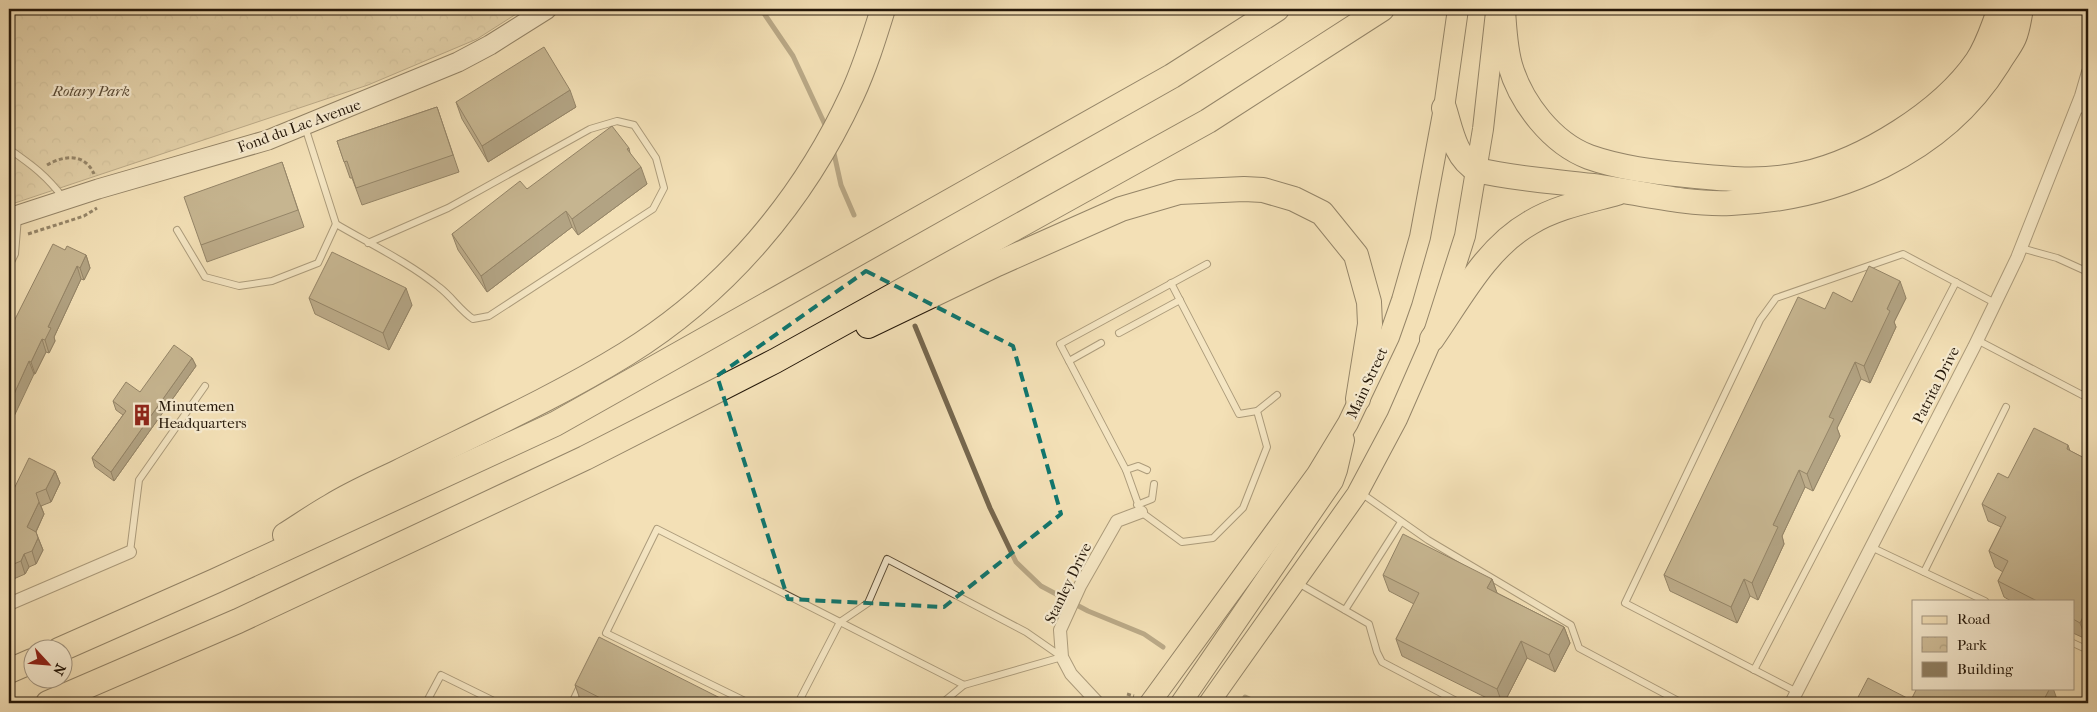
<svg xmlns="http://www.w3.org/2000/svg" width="2097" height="712" viewBox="0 0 2097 712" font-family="'IM FELL French Canon',serif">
  <defs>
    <pattern id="park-crowns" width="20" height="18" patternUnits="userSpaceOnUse" patternTransform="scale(1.25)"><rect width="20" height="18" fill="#d0be99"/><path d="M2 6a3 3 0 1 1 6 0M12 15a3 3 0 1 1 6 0" fill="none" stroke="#b2a382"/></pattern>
  </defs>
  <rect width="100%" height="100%" fill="#f3e0b7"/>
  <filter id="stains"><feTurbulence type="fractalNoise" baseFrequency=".004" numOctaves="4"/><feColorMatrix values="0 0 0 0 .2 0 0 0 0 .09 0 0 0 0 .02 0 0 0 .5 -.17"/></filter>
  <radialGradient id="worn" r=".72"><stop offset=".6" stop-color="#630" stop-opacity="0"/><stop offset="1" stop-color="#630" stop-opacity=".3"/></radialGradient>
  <path fill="url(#park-crowns)" stroke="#7a6a51" d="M 9,9 L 524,9 L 477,39 L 368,85 L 9,205 Z"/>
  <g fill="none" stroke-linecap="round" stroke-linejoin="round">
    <g stroke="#76674e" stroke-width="5">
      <path d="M 761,9 L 793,56 L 827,129"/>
      <path d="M 833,149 L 841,185 L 854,215"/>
      <path d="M 915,326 L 990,508 L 1016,562 L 1041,586 L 1088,611 L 1144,634 L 1163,647"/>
      <path d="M 1245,697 L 1258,703"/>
    </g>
    <g stroke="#584934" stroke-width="8">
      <g id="lane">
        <path d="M 2076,107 L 2088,112"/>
        <path d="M 305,127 L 336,224 C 370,244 408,262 439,287 C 452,297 460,310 473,319 L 489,316 L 653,209 L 664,188 L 656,158 L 634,125 L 617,121 L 590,129 L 448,208 L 368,243"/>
        <path d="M 9,149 C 32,165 47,176 64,199"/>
        <path d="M 177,230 L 205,277 L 239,286 L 272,281 L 318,263 L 336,224"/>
        <path d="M 2021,248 L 2057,258 L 2088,272"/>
        <path d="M 1207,264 L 1060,344 L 1126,470 L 1141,512 L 1182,542 L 1213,538 L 1243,508 L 1267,447 L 1257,411 L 1277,395"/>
        <path d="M 9,266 L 15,254 L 18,217"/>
        <path d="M 1171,283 L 1239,414 L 1257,411"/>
        <path d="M 1119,333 L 1180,300"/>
        <path d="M 1977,340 L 2088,398"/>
        <path d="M 1069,361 L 1101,343"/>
        <path d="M 1126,470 L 1138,466 L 1147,470"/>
        <path d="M 1361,493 L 1428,540 L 1571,625 L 1579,648 L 1682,703"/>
        <path d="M 1137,505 L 1152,499 L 1154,484"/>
        <path d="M 1871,547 L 1985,601"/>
        <path d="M 130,552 L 139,480 L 205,386"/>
        <path d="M 1924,572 L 2006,407"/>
        <path d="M 1298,583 L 1369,624 L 1377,652 L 1382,662 L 1460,703"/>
        <path d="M 1345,610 L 1401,522"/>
        <path d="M 2073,643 L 2088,650"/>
        <path d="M 1754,670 L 1956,282"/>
        <path d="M 1797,692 L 1625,603 L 1760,320 L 1776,298 L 1903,254 L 1995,303"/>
        <path d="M 426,703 L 441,675 L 498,703"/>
        <path d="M 572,703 L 581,684"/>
        <path d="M 749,703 L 606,633 L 657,529 L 964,685 L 1062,657"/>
        <path d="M 798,703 L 840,622 L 868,603 L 887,559 L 1026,632 L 1062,657"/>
        <path d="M 942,703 L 964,685"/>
      </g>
    </g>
    <g stroke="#584934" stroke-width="14">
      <g id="street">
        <path d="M 9,604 L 130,552"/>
        <path d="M 1098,703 L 1071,674 L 1062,657 L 1060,630 L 1080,586 L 1117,521 L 1141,512"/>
        <path d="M 1791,703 L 1974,347 L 2017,258 L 2081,96 L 2088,72"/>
      </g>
    </g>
    <g stroke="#241709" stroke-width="21">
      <path id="secondary" d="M 9,218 L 98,189 L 268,140 L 458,62 L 490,45 L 547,9"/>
    </g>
    <g stroke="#241709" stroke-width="22">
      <g id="primary">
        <path d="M 1150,703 L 1317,474 L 1348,423 L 1389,337 L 1402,300 L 1420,237 L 1444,108 L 1458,9"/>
        <path d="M 1181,703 L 1333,481 L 1337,470 L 1344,440"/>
        <path d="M 1209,703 L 1357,494 L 1397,419 L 1432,339 L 1465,236 L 1483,129 L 1496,12"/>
      </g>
    </g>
    <g stroke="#241709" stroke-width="26">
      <g id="highway">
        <path d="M 1503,9 C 1504,28 1505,47 1510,65 C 1521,103 1552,143 1589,157 C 1620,168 1654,172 1686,175 C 1725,179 1764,183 1803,174 C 1863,161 1942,112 1977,61 C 1988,45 1993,26 2000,9"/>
        <path d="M 1444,108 C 1451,130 1455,158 1477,170 C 1514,179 1554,181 1593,186 C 1638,192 1685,205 1731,203 C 1835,199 1942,154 1998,64 C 2003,55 2010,47 2014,38 C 2018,29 2019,18 2021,9"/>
        <path d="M 868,326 L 997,264 L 1121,209 L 1179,192 L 1244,189 L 1263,190 L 1294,199 L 1322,213 L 1356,255 L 1369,302 L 1370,324 L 1358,399"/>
        <path d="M 1432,339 C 1460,299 1486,248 1530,223 C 1556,207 1588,201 1617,193"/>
        <path d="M 285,535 C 301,525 315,515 331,506 C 352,493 375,483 398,472 C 474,434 553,399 626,354 C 726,292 803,201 852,95 C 865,67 874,38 883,9"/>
        <path d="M 59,650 L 215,581 L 555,424 L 1172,76 L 1277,9"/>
        <path d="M 9,671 L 32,661"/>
        <path d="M 48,703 L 238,621 L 585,458 L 775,361 L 1208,121 L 1382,9"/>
      </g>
    </g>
    <g stroke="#241709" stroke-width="3" stroke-dasharray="4 2.5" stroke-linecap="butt">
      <path d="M 47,165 C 64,155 85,153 94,174"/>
      <path d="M 28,234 L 84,216 L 97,208"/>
      <path d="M 1127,694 L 1134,696"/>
    </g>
    <use href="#lane" stroke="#f7ebd0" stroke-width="6"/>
    <use href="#street" stroke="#f7ebd0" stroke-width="12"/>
    <use href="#secondary" stroke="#f7ebd0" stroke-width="19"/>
    <use href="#primary" stroke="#f3e0b7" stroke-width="20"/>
    <use href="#highway" stroke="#f3e0b7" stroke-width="24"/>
  </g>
  <g fill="#7c6e55" stroke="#241709">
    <path d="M 456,102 L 576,107 L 488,162 L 462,119 Z"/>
    <path d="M 437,107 L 459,172 L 362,205 L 352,178 L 350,178 L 337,141 Z"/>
    <path d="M 629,148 L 630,153 L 647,184 L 578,235 L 572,227 L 487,292 L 458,250 L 452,234 L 527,189 Z"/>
    <path d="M 282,162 L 304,227 L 207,262 L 201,245 Z"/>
    <path d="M 65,250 L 86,255 L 90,268 L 84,280 L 81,279 L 54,337 L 55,341 L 49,353 L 46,352 L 35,374 L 34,374 L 9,331 Z"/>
    <path d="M 309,298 L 412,305 L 389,350 L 315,314 Z"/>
    <path d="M 1906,298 L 1894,322 L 1896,327 L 1870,383 L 1861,379 L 1837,428 L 1840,436 L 1813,491 L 1805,487 L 1782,536 L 1784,544 L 1758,600 L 1750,596 L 1737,623 L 1670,591 L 1664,575 L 1825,309 L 1852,302 Z"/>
    <path d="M 192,358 L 196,366 L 114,481 L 95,467 L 92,458 L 123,415 L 116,410 L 113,401 L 140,392 Z"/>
    <path d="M 2068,445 L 2070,451 L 2088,460 L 2088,635 L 2086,639 L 2073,633 L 2073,601 L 2011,601 L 2004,597 L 1998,581 L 2003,572 L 1995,567 L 1989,551 L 2001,527 L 1988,521 L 1982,504 L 2008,478 Z"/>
    <path d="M 55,471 L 60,483 L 51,502 L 41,506 L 44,514 L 36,532 L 43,550 L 36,564 L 29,567 L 25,574 L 9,581 L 9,499 Z"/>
    <path d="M 1383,575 L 1492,579 L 1497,593 L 1564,627 L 1570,643 L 1555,672 L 1527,658 L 1504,703 L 1497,703 L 1402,656 L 1396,639 L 1414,604 L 1389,591 Z"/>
    <path d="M 575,685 L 730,703 L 584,703 L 581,702 Z"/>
  </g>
  <g fill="#655a45" stroke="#241709">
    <path d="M 570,90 L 576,107 L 488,162 L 482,146 Z"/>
    <path d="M 641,167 L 647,184 L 578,235 L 572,219 Z"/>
    <path d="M 566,211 L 572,227 L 487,292 L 481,276 Z"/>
    <path d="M 86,255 L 90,268 L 84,280 L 80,268 Z"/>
    <path d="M 77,266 L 81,279 L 54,337 L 55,341 L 49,353 L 45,340 L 48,327 Z"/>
    <path d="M 1900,281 L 1906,298 L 1894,322 L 1896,327 L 1870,383 L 1864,366 L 1887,309 Z"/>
    <path d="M 406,288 L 412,305 L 389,350 L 383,333 Z"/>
    <path d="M 42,339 L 46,352 L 35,374 L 31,362 Z"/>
    <path d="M 192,358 L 196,366 L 114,481 L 111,472 Z"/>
    <path d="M 29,361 L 34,374 L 9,427 L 9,405 Z"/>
    <path d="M 1855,362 L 1861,379 L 1837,428 L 1840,436 L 1813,491 L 1807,474 L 1829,417 Z"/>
    <path d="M 1799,470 L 1805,487 L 1782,536 L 1784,544 L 1758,600 L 1752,583 L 1773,525 Z"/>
    <path d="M 55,471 L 60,483 L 51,502 L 46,489 Z"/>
    <path d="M 39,502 L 44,514 L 32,540 L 27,527 Z"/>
    <path d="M 38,538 L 43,550 L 36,564 L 32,551 Z"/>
    <path d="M 24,554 L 29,567 L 25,574 L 21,561 Z"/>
    <path d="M 1492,579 L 1498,596 L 1487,588 Z"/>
    <path d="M 1744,579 L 1750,596 L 1737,623 L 1731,607 Z"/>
    <path d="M 2088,607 L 2088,635 L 2086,639 L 2080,623 Z"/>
    <path d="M 1564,627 L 1570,643 L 1555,672 L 1549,655 Z"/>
    <path d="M 1521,641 L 1527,658 L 1504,703 L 1502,703 L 1497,689 Z"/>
    <path d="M 2050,688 L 2053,688 L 2058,702 L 2057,703 L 2042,703 Z"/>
  </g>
  <g fill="#908063" stroke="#241709">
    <path d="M 544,47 L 570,90 L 482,146 L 456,102 Z"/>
    <path d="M 437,107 L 453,155 L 356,188 L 347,161 L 344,162 L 337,141 Z"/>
    <path d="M 612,126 L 629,148 L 627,149 L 641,167 L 572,219 L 566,211 L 481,276 L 452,234 L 520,181 L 527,189 Z"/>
    <path d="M 282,162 L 298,210 L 201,245 L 184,197 Z"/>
    <path d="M 53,244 L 65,250 L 67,246 L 86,255 L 80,268 L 77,266 L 48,327 L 51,328 L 45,340 L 42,339 L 31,362 L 29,361 L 9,405 L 9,331 Z"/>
    <path d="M 332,252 L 406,288 L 383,333 L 309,298 Z"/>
    <path d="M 1869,266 L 1900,281 L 1887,309 L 1890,311 L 1864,366 L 1855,362 L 1829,417 L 1834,419 L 1807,474 L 1799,470 L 1773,525 L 1778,527 L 1752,583 L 1744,579 L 1731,607 L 1664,575 L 1798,297 L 1825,309 L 1833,292 L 1852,302 Z"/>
    <path d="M 174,345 L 192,358 L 111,472 L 92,458 L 126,411 L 113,401 L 126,382 L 140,392 Z"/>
    <path d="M 2034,428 L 2068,445 L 2067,449 L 2088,460 L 2088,607 L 2080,623 L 2073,619 L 2073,601 L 2037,601 L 1998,581 L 2008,561 L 1989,551 L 2006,517 L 1982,504 L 1998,473 L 2008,478 Z"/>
    <path d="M 29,458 L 55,471 L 46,489 L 36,493 L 39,502 L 27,527 L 36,532 L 38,538 L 32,551 L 24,554 L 21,561 L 9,566 L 9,499 Z"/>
    <path d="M 1403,534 L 1492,579 L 1487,588 L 1564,627 L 1549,655 L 1521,641 L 1497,689 L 1396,639 L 1419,593 L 1383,575 Z"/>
    <path d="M 599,637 L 730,703 L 610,703 L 575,685 Z"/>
    <path d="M 1868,678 L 1911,700 L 1917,688 L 2050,688 L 2042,703 L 1855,703 Z"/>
    <path d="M 801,700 L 807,703 L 799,703 Z"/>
  </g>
  <path d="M0 0H2097V712H0ZM 866,271 L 1013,346 L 1061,514 L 944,607 L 788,599 L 717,376 Z" fill="#f3e0b7" fill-opacity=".55" fill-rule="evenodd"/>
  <path fill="none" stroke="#0f766e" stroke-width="4" stroke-dasharray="10 6" stroke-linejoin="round" d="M 866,271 L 1013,346 L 1061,514 L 944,607 L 788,599 L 717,376 Z"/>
  <defs>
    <g id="building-bare" transform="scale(1.725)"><path d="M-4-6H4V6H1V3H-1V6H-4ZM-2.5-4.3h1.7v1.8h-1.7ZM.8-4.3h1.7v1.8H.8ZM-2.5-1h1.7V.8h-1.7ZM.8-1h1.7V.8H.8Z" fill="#8f2418" stroke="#f7ebd0" stroke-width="2.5" paint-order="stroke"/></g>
  </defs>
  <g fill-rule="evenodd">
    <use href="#building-bare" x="142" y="415"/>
  </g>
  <g text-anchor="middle" stroke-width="4.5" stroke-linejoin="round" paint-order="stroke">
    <g font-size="15" font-style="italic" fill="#584934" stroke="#f7ebd0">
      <text x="91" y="96">Rotary Park</text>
    </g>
    <g font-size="15" fill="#241709" stroke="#f7ebd0">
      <text transform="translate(299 126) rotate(-20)" y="5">Fond du Lac Avenue</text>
      <text transform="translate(1367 383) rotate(-65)" y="5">Main Street</text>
      <text transform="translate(1936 385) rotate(-63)" y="5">Patrita Drive</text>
      <text transform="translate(1068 583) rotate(-64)" y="5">Stanley Drive</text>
    </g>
    <g font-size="15" fill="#241709" stroke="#f7ebd0" text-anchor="start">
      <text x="158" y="411">Minutemen<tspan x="158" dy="17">Headquarters</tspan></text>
    </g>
  </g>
  <rect width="2097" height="712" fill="none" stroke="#f3e0b7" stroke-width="30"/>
  <rect x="10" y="10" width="2077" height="692" fill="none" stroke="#241709" stroke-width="2.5"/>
  <rect x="15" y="15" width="2067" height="682" fill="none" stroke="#241709"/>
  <rect x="1912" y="600" width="162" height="90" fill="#f7ebd0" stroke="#a39680"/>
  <rect x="1922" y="616" width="25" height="8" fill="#f3e0b7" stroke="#a39680"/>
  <text x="1957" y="624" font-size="15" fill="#241709">Road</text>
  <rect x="1922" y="637" width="25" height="15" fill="url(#park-crowns)" stroke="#a39680"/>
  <text x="1957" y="650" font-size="15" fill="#241709">Park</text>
  <rect x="1922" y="662" width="25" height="15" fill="#908063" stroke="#a39680"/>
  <text x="1957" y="674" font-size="15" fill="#241709">Building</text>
  <g transform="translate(48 664) rotate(116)"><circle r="24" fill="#f7ebd0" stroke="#a39680"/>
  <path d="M0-4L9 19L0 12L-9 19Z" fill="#8f2418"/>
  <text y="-8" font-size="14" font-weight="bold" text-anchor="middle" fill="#241709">N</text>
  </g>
  <rect width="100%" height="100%" filter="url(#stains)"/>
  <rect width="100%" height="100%" fill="url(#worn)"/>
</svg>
